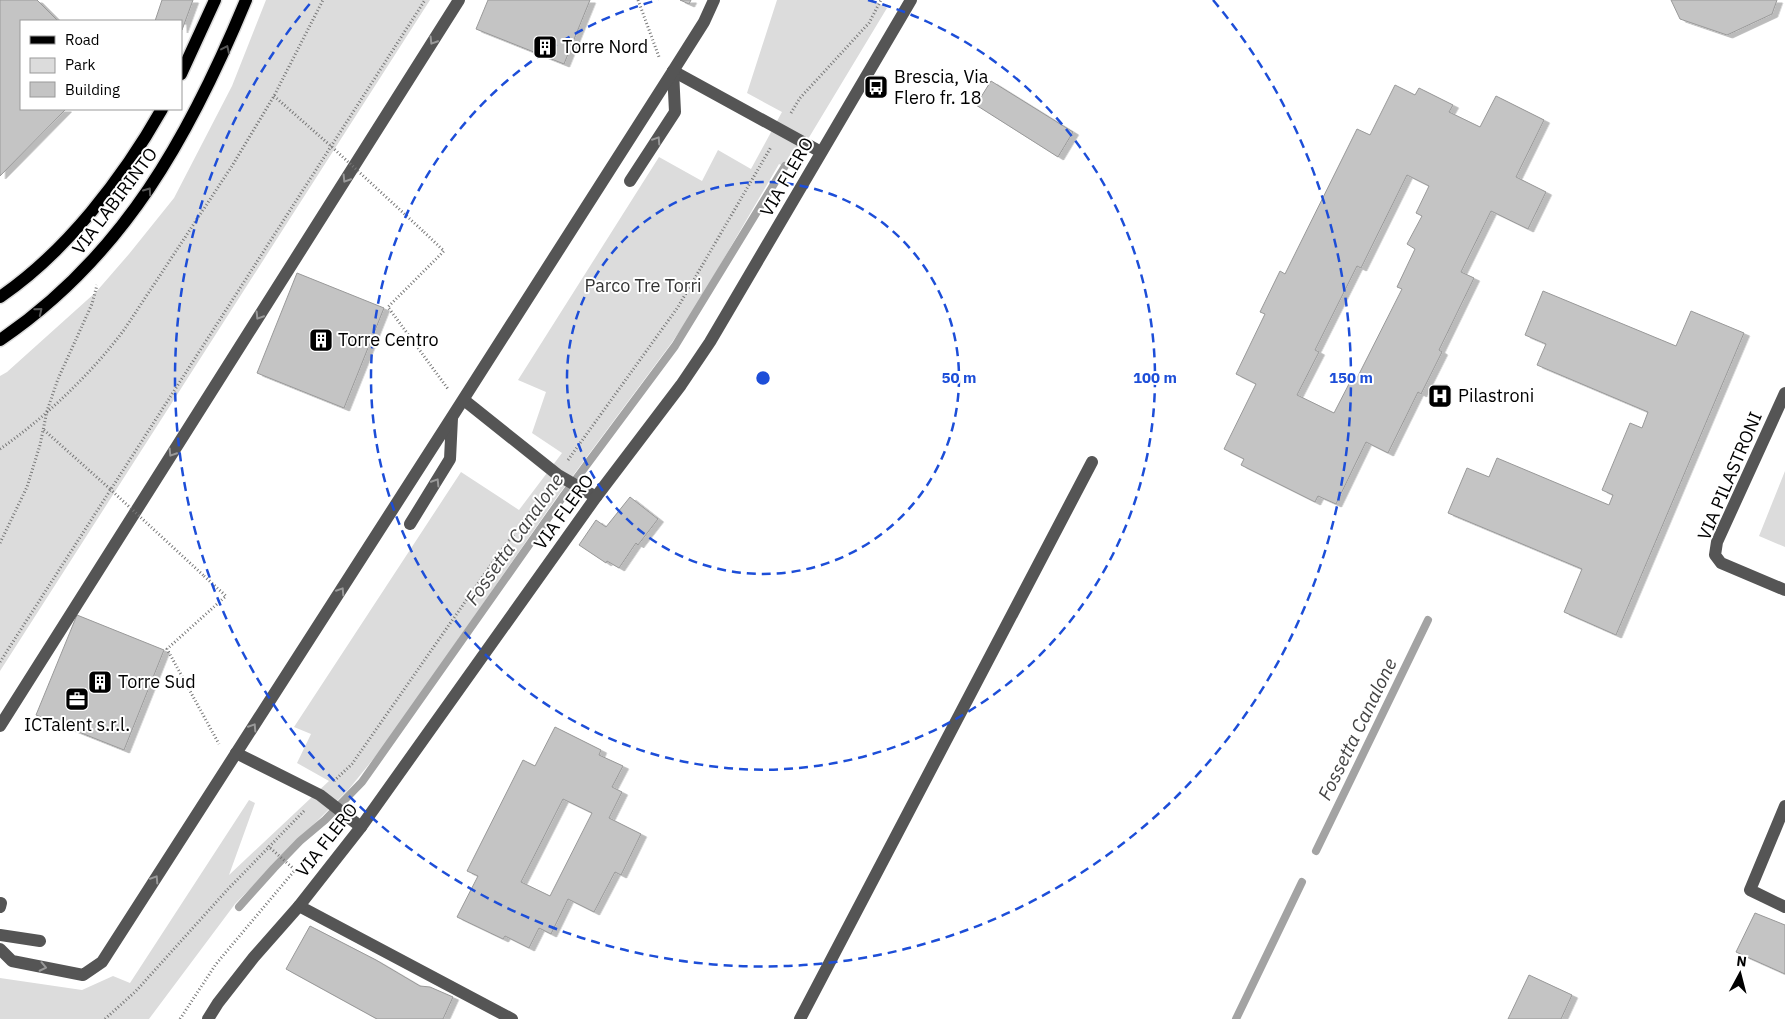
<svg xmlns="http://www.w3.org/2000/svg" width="1785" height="1019" viewBox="0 0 1785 1019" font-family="'IBM Plex Sans',sans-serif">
  <defs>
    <filter id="shadow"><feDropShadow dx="5.5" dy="3" stdDeviation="0" flood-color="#0004"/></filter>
  </defs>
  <rect width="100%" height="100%" fill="#fff"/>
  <g fill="#dcdcdc">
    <path d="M 266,0 L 430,0 L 0,671 L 0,376 L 7,372 L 96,292 L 129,254 L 174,198 L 232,86 Z"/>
    <path d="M 777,0 L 873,0 L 887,8 L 790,169 L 779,164 L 691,315 L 670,345 L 557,497 L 387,742 L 349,789 L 235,904 L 149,1019 L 0,1019 L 0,978 L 82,990 L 113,976 L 130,983 L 249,800 L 255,803 L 229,875 L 329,781 L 297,763 L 311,734 L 294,727 L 461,472 L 519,510 L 562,453 L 532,433 L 546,392 L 518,380 L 659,157 L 702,181 L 718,150 L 751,169 L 782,112 L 747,93 Z"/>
    <path d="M 1785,471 L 1785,547 L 1759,536 Z"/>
  </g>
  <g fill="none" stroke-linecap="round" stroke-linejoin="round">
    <g stroke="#a3a3a3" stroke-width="8">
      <path d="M 1316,851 L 1428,620"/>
      <path d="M 239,907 L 274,868 L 300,841 L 325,820 L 362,782 L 562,498 L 675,346 L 785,166"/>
      <path d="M 1236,1019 L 1302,882"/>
    </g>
  </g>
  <g fill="#c4c4c4" stroke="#999" fill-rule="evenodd" filter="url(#shadow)">
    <path d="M 0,0 L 37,0 L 58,21 L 21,21 L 21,109 L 66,109 L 0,176 Z"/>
    <path d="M 162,0 L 193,0 L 182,30 L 181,21 L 155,21 Z"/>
    <path d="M 488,0 L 590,0 L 564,64 L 476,29 Z"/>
    <path d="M 680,0 L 691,0 L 689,4 Z"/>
    <path d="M 1671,0 L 1777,0 L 1772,14 L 1727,35 L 1680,19 Z"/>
    <path d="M 991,81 L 1073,132 L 1058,157 L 976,105 Z"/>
    <path d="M 1395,85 L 1415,95 L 1419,88 L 1453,105 L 1449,112 L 1480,127 L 1496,96 L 1544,120 L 1516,177 L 1546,192 L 1528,229 L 1491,211 L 1461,272 L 1474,278 L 1439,350 L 1442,352 L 1421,394 L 1418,392 L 1388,453 L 1366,442 L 1336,504 L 1318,496 L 1315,502 L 1241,465 L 1244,459 L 1224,449 L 1256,384 L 1236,374 L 1265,314 L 1260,312 L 1280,271 L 1285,274 L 1357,129 L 1370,135 ZM 1407,175 L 1429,186 L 1416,213 L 1422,216 L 1407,244 L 1415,249 L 1397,287 L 1402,289 L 1355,382 L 1351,380 L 1334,413 L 1297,395 L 1319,352 L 1315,350 L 1357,266 L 1361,268 Z"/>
    <path d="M 297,273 L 384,308 L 344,408 L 257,373 Z"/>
    <path d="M 1543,291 L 1676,346 L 1691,311 L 1744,333 L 1616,635 L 1564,612 L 1582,569 L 1448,513 L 1467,468 L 1489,477 L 1497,458 L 1609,505 L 1613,495 L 1602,490 L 1630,423 L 1642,428 L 1648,412 L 1537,365 L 1546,344 L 1525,335 Z"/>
    <path d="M 630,497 L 658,519 L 638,545 L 636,543 L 619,568 L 607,561 L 606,563 L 579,545 L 596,520 L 606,527 Z"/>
    <path d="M 77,615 L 164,650 L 124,750 L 36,715 Z"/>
    <path d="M 555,727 L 601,750 L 599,755 L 623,766 L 612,787 L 622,792 L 609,818 L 641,834 L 621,875 L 615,872 L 594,912 L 568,899 L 551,934 L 539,928 L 529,948 L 505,936 L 503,939 L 457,917 L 478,876 L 467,871 L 523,760 L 535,766 ZM 563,799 L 592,813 L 550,896 L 521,882 Z"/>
    <path d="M 1755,913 L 1785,925 L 1785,974 L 1736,952 Z"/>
    <path d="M 310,926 L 376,960 L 420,986 L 430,987 L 453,997 L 443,1019 L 377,1019 L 286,969 Z"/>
    <path d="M 1529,975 L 1572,995 L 1561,1019 L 1508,1019 Z"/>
  </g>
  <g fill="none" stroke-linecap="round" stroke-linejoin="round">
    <g stroke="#dbdbdb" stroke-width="15">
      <g id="major">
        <path d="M 181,74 L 215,0"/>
        <path d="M 0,297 C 66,252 123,178 162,109"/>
        <path d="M 0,340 C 124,256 190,135 246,0"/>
      </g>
    </g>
    <g stroke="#777" stroke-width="3" stroke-dasharray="1 2.5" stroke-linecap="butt">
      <path d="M 638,0 L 659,57"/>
      <path d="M 274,96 L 332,147"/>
      <path d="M 791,113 L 800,98 L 869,23 L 881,0"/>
      <path d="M 424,232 L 444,251 L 388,307 L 448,389"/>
      <path d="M 44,430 L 110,489"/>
      <path d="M 0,449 C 46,417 90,375 124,330 L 232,166 L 274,96 L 323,0"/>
      <path d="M 568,460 L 678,307 L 771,147"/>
      <path d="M 0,543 L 27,487 L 40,445 L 47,411 L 58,379 L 92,304 L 97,285"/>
      <path d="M 204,576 L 226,596 L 167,649 L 219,744"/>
      <path d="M 0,662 L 425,0"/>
      <path d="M 334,781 L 352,764 L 495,559 L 547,490"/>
      <path d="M 105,1019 L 136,991 L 228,889 L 305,810"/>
      <path d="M 180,1019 L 216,964 L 295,870 L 268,846"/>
    </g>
    <g stroke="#555" stroke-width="12">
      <path d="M 673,71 L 821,152"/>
      <path d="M 630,181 L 675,112 L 673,71"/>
      <path d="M 1785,393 L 1717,542 L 1715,555 L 1721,563 L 1785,590"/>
      <path d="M 464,400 L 558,475 L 596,497"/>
      <path d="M 410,524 L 450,459 L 452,418"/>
      <path d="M 0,726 L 459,0"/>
      <path d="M 236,753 L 320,795 L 361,827"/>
      <path d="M 1785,806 L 1750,890 L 1785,907"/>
      <path d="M 299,906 L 512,1019"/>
      <path d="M 0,907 L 1,903"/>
      <path d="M 0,935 L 40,941"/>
      <path d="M 0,949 L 12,961 L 83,975 L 102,962 L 452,417 L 673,71 L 704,22 L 714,0"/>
      <path d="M 208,1019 L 218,1003 L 254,957 L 299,906 L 361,827 L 596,497 L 681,385 L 710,342 L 911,0"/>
      <path d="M 800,1019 L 1092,462"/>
    </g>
    <use href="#major" stroke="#000" stroke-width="12"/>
    <g stroke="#777" stroke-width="3" stroke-dasharray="1 2.5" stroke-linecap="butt">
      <path d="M 332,147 L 424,232"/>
      <path d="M 110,489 L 204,576"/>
    </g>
  </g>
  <defs><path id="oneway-chevron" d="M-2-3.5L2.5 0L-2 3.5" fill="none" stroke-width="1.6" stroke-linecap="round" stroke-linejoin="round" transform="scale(1.25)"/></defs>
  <g stroke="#999">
    <use href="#oneway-chevron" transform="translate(433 41) rotate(122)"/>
    <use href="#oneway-chevron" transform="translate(657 140) rotate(-57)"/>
    <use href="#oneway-chevron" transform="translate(346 179) rotate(122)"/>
    <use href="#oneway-chevron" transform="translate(259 316) rotate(122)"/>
    <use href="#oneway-chevron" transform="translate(172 453) rotate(122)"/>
    <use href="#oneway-chevron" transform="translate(436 482) rotate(-58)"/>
    <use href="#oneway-chevron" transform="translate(341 591) rotate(-57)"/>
    <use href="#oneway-chevron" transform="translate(253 727) rotate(-57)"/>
    <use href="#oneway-chevron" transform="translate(155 879) rotate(-57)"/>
    <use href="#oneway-chevron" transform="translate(43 967) rotate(12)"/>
  </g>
  <g stroke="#595959">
    <use href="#oneway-chevron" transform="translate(226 49) rotate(-65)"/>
    <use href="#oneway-chevron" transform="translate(148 191) rotate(-55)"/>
    <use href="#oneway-chevron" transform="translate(39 311) rotate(-39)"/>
  </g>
  <g fill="none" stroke="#1d4ed8" stroke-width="2.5" stroke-dasharray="9 6">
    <circle cx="763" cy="378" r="196"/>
    <path d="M868 0A392 392 0 1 1 658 0"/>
    <path d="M1213 0A588 588 0 1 1 313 0"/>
  </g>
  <defs>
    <g id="building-square" transform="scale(1.25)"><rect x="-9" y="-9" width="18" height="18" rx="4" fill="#000" stroke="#fff"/><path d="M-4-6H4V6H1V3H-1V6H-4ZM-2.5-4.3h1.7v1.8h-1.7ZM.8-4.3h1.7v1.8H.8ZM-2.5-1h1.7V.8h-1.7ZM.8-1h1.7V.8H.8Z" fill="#fff"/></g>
    <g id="bus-square" transform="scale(1.25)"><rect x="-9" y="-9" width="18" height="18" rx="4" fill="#000" stroke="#fff"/><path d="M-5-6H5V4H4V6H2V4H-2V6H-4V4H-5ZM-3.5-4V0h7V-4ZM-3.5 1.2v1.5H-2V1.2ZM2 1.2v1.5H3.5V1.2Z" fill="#fff"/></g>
    <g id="hospital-square" transform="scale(1.25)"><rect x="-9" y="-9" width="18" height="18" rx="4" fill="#000" stroke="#fff"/><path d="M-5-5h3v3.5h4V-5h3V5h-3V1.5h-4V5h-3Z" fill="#fff"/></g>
    <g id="office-square" transform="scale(1.25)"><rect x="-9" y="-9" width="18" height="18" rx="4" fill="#000" stroke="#fff"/><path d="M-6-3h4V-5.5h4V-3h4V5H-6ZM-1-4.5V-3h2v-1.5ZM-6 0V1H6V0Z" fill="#fff"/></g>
  </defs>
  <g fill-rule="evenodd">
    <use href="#building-square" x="545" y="47"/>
    <use href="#bus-square" x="876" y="87"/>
    <use href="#building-square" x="321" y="340"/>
    <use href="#hospital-square" x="1440" y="396"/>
    <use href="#building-square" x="100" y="682"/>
    <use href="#office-square" x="77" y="699"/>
  </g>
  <g text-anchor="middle" stroke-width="4" stroke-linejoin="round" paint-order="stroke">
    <g font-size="18" fill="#000" stroke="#fff" text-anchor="start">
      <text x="562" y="53">Torre Nord</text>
      <text x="894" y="83">Brescia, Via<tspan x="894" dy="21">Flero fr. 18</tspan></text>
      <text x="338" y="346">Torre Centro</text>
      <text x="1458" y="402">Pilastroni</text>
      <text x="118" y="688">Torre Sud</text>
      <text x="77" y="731" text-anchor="middle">ICTalent s.r.l.</text>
    </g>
    <g font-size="18" fill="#000" stroke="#fff">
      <text transform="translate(787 177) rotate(-60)" y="6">VIA FLERO</text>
      <text transform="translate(115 201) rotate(-53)" y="6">VIA LABIRINTO</text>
      <text transform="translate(1730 476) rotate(-67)" y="6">VIA PILASTRONI</text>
      <text transform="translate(564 512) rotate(-54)" y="6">VIA FLERO</text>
      <text transform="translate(327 840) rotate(-52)" y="6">VIA FLERO</text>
    </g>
    <g font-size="18" fill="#333" stroke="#fff">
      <text x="643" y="292">Parco Tre Torri</text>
    </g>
    <g font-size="19" font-style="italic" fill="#444" stroke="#fff">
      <text transform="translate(514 539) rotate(-55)" y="7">Fossetta Canalone</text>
      <text transform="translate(1357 729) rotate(-64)" y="7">Fossetta Canalone</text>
    </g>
  </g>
  <circle cx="763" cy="378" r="8" fill="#1d4ed8" stroke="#fff" stroke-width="2.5"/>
  <g font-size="15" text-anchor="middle" font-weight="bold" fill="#1d4ed8" stroke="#fff" stroke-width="4" stroke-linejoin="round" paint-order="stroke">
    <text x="959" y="383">50 m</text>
    <text x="1155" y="383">100 m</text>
    <text x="1351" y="383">150 m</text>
  </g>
  <rect x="20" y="20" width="162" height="90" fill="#ffffff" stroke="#999999"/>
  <rect x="30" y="36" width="25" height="8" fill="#000000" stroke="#999999"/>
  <text x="65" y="45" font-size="15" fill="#000000">Road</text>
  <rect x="30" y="58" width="25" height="15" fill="#dcdcdc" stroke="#999999"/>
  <text x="65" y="70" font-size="15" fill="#000000">Park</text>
  <rect x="30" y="82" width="25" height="15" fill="#c4c4c4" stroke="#999999"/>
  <text x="65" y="95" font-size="15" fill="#000000">Building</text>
  <g transform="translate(1740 974) rotate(7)" stroke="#ffffff" stroke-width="4" paint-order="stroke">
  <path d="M0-4L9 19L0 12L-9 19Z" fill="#000000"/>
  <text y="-8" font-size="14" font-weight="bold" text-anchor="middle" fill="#000000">N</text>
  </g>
</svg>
